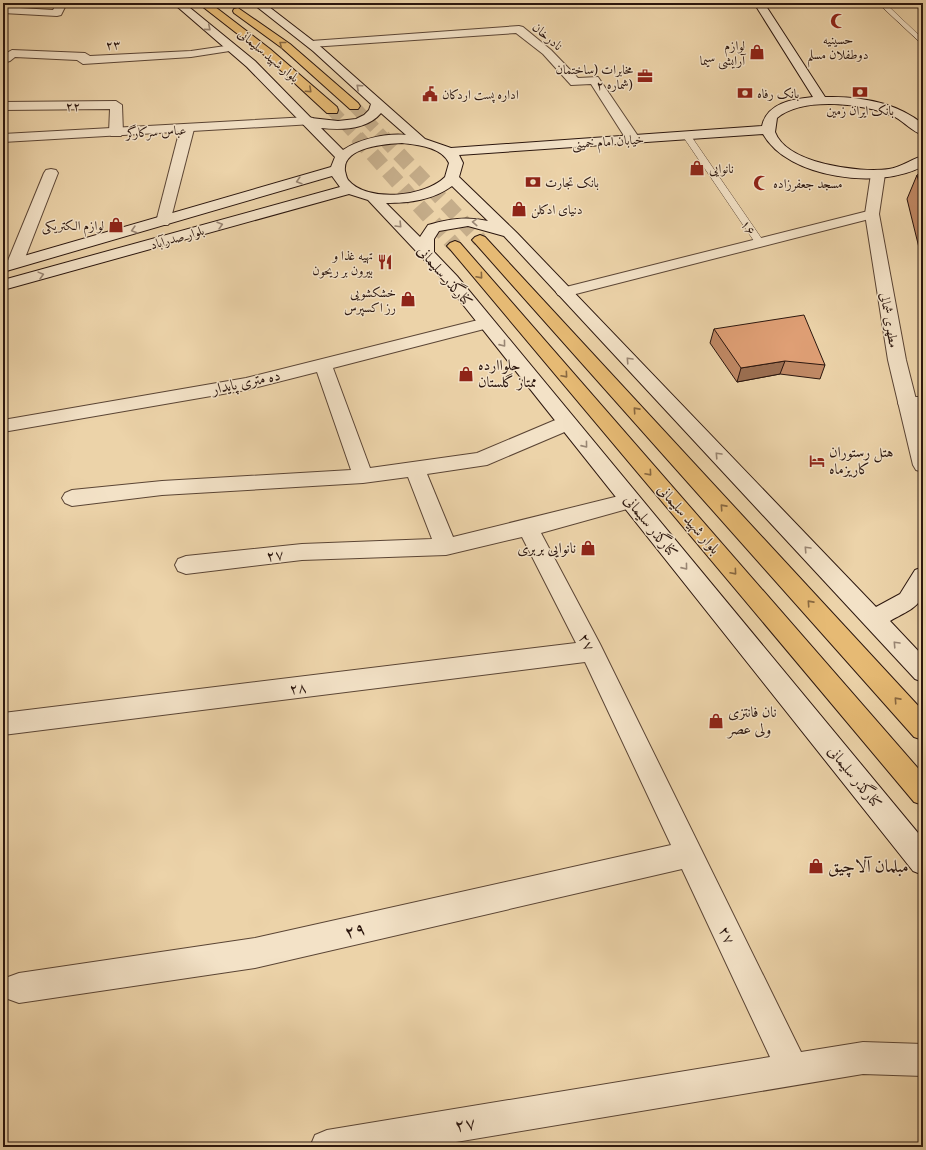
<svg xmlns="http://www.w3.org/2000/svg" width="926" height="1150" viewBox="0 0 926 1150" font-family="'Gentium Book Plus',Amiri,serif">
  <rect width="100%" height="100%" fill="#ecd3a9"/>
  <filter id="stains"><feTurbulence type="fractalNoise" baseFrequency=".005" numOctaves="4"/><feColorMatrix values="0 0 0 0 .2 0 0 0 0 .09 0 0 0 0 .02 0 0 0 .5 -.17"/></filter>
  <radialGradient id="worn" r=".72"><stop offset=".6" stop-color="#630" stop-opacity="0"/><stop offset="1" stop-color="#630" stop-opacity=".3"/></radialGradient>
  <g fill="none" stroke-linecap="round" stroke-linejoin="round">
    <g stroke="#c5ad8a" stroke-width="12" stroke-dasharray="12 6" stroke-linecap="butt">
      <path d="M 354,106 L 384,138"/>
      <path d="M 332,110 L 358,138"/>
    </g>
    <g stroke="#c5ad8a" stroke-width="15" stroke-dasharray="15 8" stroke-linecap="butt">
      <path d="M 357,137 L 455,246"/>
      <path d="M 383,137 L 480,240"/>
    </g>
    <g stroke="#5b4535" stroke-width="1">
      <g id="service">
        <path d="M 878,3 L 885,3 L 923,39 L 923,45 Z"/>
        <path d="M 683,133 L 689,133 L 764,242 L 762,244 L 756,244 L 682,135 Z"/>
      </g>
    </g>
    <g stroke="#5b4535" stroke-width="2">
      <g id="minor">
        <path d="M 57,3 L 67,3 L 61,15 L 57,16 L 3,13 L 3,7 L 53,10 Z"/>
        <path d="M 519,26 L 523,27 L 551,50 L 578,78 L 598,77 L 640,139 L 638,142 L 628,142 L 591,84 L 571,85 L 543,54 L 516,33 L 311,47 L 305,44 L 311,41 Z"/>
        <path d="M 232,45 L 238,48 L 236,50 L 191,57 L 83,64 L 77,60 L 15,57 L 10,61 L 3,63 L 3,55 L 12,50 L 85,53 L 90,56 L 191,51 Z"/>
        <path d="M 116,101 L 122,105 L 123,133 L 121,136 L 111,136 L 109,133 L 110,109 L 3,110 L 3,102 Z"/>
        <path d="M 187,125 L 192,126 L 194,129 L 170,222 L 168,225 L 158,225 L 156,222 L 180,129 L 182,126 Z"/>
        <path d="M 51,169 L 56,170 L 58,173 L 23,263 L 21,266 L 9,266 L 7,263 L 44,173 L 46,170 Z"/>
        <path d="M 872,210 L 877,211 L 879,214 L 877,217 L 564,297 L 558,295 L 556,292 L 558,289 Z"/>
        <path d="M 486,318 L 492,319 L 494,323 L 492,327 L 333,368 L 370,468 L 477,453 L 560,418 L 567,417 L 574,418 L 576,423 L 574,428 L 487,465 L 427,474 L 453,537 L 631,493 L 638,496 L 641,501 L 638,506 L 541,533 L 600,644 L 801,1052 L 863,1042 L 923,1044 L 923,1076 L 863,1074 L 426,1147 L 310,1147 L 315,1135 L 327,1130 L 770,1057 L 682,869 L 255,968 L 19,1003 L 8,999 L 4,988 L 8,977 L 19,973 L 255,938 L 671,845 L 585,662 L 3,735 L 3,713 L 576,643 L 522,537 L 446,555 L 302,560 L 186,574 L 178,571 L 175,565 L 178,559 L 186,556 L 302,544 L 432,539 L 408,477 L 363,483 L 162,495 L 72,506 L 65,503 L 62,498 L 65,493 L 72,490 L 162,481 L 351,470 L 317,372 L 246,390 L 3,432 L 3,420 L 246,378 Z"/>
        <path d="M 907,397 L 923,397 L 923,409 L 900,407 L 898,403 L 900,399 Z"/>
      </g>
    </g>
    <g stroke="#5b4535" stroke-width="2">
      <g id="tertiary">
        <path d="M 308,117 L 313,118 L 314,121 L 313,124 L 3,142 L 3,134 Z"/>
        <path d="M 878,170 L 883,171 L 885,174 L 879,214 L 906,360 L 923,427 L 923,472 L 916,470 L 913,465 L 888,360 L 865,214 L 871,174 L 873,171 Z"/>
      </g>
    </g>
    <g stroke="#2b160e" stroke-width="2">
      <path id="secondary" d="M 173,3 L 184,3 L 255,61 L 311,118 L 338,121 L 356,119 L 364,115 L 369,110 L 371,104 L 313,51 L 252,3 L 264,3 L 321,47 L 425,139 L 451,148 L 762,126 C 767,103 792,99 813,97 L 754,3 L 764,3 L 825,97 C 859,96 896,102 923,124 L 923,135 C 913,132 904,122 895,117 C 866,103 802,96 777,118 L 775,132 C 787,164 859,173 889,169 C 902,167 911,159 923,156 L 923,166 C 881,190 788,179 763,134 L 459,155 L 463,163 L 459,177 L 517,233 L 876,607 L 900,594 L 915,570 L 923,567 C 923,606 923,603 890,621 L 923,656 L 923,682 L 915,679 L 504,236 L 468,226 L 439,231 L 434,239 L 434,252 L 457,276 L 923,839 L 923,875 L 913,871 L 445,282 L 368,200 L 349,194 L 3,290 L 3,280 L 340,187 L 332,176 L 3,272 L 3,262 L 331,167 L 335,157 L 247,67 ZM 381,113 L 406,135 C 387,133 359,139 343,150 L 321,128 C 341,130 367,130 381,113 ZM 402,143 C 418,145 442,147 449,163 L 445,177 C 425,197 367,203 348,180 C 346,177 346,174 345,171 C 342,147 385,144 402,143 ZM 452,186 L 488,221 C 466,216 449,219 428,225 L 420,237 L 386,203 C 410,203 433,200 452,186 Z"/>
    </g>
    <g stroke="#2b160e" stroke-width="2">
      <g id="primary">
        <path d="M 198,3 L 210,3 L 270,49 L 337,107 L 338,110 L 337,113 L 327,113 L 262,53 Z"/>
        <path d="M 238,8 L 290,44 L 358,103 L 360,106 L 358,109 L 350,109 L 282,48 L 234,13 L 233,11 L 234,9 Z"/>
        <path d="M 480,235 L 485,237 L 923,711 L 923,740 L 914,737 L 475,243 L 472,240 L 475,237 Z"/>
        <path d="M 455,241 L 460,243 L 923,774 L 923,805 L 914,802 L 450,249 L 447,246 L 450,243 Z"/>
      </g>
    </g>
    <use href="#service" fill="#f3e2c7" fill-rule="evenodd"/>
    <use href="#minor" fill="#f3e2c7" fill-rule="evenodd"/>
    <use href="#tertiary" fill="#f3e2c7" fill-rule="evenodd"/>
    <use href="#secondary" fill="#f3e2c7" fill-rule="evenodd"/>
    <use href="#primary" fill="#e6ba74" fill-rule="evenodd"/>
  </g>
  <g fill="#c08965" stroke="#2b160e">
    <path d="M 923,173 L 923,264 L 907,199 L 917,175 Z"/>
    <path d="M 714,329 L 825,365 L 820,379 L 780,374 L 737,382 L 710,343 Z"/>
  </g>
  <path fill="#9c6f52" stroke="#2b160e" d="M 785,361 L 780,374 L 737,382 L 741,368 Z"/>
  <g fill="#df9f75" stroke="#2b160e">
    <path d="M 923,173 L 923,198 L 917,175 Z"/>
    <path d="M 804,315 L 825,365 L 785,361 L 741,368 L 714,329 Z"/>
  </g>
  <defs><path id="oneway-chevron" d="M-2-3.5L2.5 0L-2 3.5" fill="none" stroke-width="1.6" stroke-linecap="round" stroke-linejoin="round"/></defs>
  <g stroke="#998674">
    <use href="#oneway-chevron" transform="translate(208 28) rotate(40)"/>
    <use href="#oneway-chevron" transform="translate(359 87) rotate(-138)"/>
    <use href="#oneway-chevron" transform="translate(299 181) rotate(163)"/>
    <use href="#oneway-chevron" transform="translate(475 222) rotate(-177)"/>
    <use href="#oneway-chevron" transform="translate(220 225) rotate(-16)"/>
    <use href="#oneway-chevron" transform="translate(399 225) rotate(46)"/>
    <use href="#oneway-chevron" transform="translate(134 230) rotate(164)"/>
    <use href="#oneway-chevron" transform="translate(41 275) rotate(-15)"/>
    <use href="#oneway-chevron" transform="translate(503 344) rotate(51)"/>
    <use href="#oneway-chevron" transform="translate(629 360) rotate(-133)"/>
    <use href="#oneway-chevron" transform="translate(585 445) rotate(51)"/>
    <use href="#oneway-chevron" transform="translate(718 455) rotate(-133)"/>
    <use href="#oneway-chevron" transform="translate(807 549) rotate(-133)"/>
    <use href="#oneway-chevron" transform="translate(685 567) rotate(51)"/>
    <use href="#oneway-chevron" transform="translate(896 644) rotate(-133)"/>
  </g>
  <g stroke="#886841">
    <use href="#oneway-chevron" transform="translate(282 44) rotate(-142)"/>
    <use href="#oneway-chevron" transform="translate(309 90) rotate(42)"/>
    <use href="#oneway-chevron" transform="translate(480 276) rotate(49)"/>
    <use href="#oneway-chevron" transform="translate(565 375) rotate(49)"/>
    <use href="#oneway-chevron" transform="translate(636 410) rotate(-132)"/>
    <use href="#oneway-chevron" transform="translate(649 473) rotate(49)"/>
    <use href="#oneway-chevron" transform="translate(723 507) rotate(-132)"/>
    <use href="#oneway-chevron" transform="translate(734 572) rotate(49)"/>
    <use href="#oneway-chevron" transform="translate(810 603) rotate(-132)"/>
    <use href="#oneway-chevron" transform="translate(897 700) rotate(-132)"/>
  </g>
  <defs>
    <g id="mosque-bare" transform="scale(1.2)"><path d="M3.5-4.9A6 6 0 1 0 3.5 4.9A5 5 0 1 1 3.5-4.9Z" fill="#8f2418" stroke="#f3e2c7" stroke-width="2.5" paint-order="stroke"/></g>
    <g id="shop-bare" transform="scale(1.2)"><path d="M-5-2.5h2.3a2.7 3.5 0 0 1 5.4 0H5L5.5 6h-11ZM-1.5-2.5h3a1.5 2.3 0 0 0-3 0Z" fill="#8f2418" stroke="#f3e2c7" stroke-width="2.5" paint-order="stroke"/></g>
    <g id="office-bare" transform="scale(1.2)"><path d="M-6-3h4V-5.5h4V-3h4V5H-6ZM-1-4.5V-3h2v-1.5ZM-6 0V1H6V0Z" fill="#8f2418" stroke="#f3e2c7" stroke-width="2.5" paint-order="stroke"/></g>
    <g id="bank-bare" transform="scale(1.2)"><path d="M-6-4H6V4H-6ZM0-2.3a2.3 2.3 0 1 0 0 4.6a2.3 2.3 0 1 0 0-4.6Z" fill="#8f2418" stroke="#f3e2c7" stroke-width="2.5" paint-order="stroke"/></g>
    <g id="civic-bare" transform="scale(1.2)"><path d="M-.6-6.5H3V-4.5H.6V-3L4-1V1h2V6H-6V1h2V-1L-.6-3ZM-1.2 2.5V6h2.4V2.5Z" fill="#8f2418" stroke="#f3e2c7" stroke-width="2.5" paint-order="stroke"/></g>
    <g id="restaurant-bare" transform="scale(1.2)"><path d="M-5-6h1v4h1v-4h1v4h1v-4h1v5L-1.5 .5V6h-2V.5L-5-1ZM5-6V6H3V1.5H1.5Q1.5-4 5-6Z" fill="#8f2418" stroke="#f3e2c7" stroke-width="2.5" paint-order="stroke"/></g>
    <g id="hotel-bare" transform="scale(1.2)"><path d="M-6-4.5h1.5V1H6V5H4.5V3h-9V5H-6ZM-4 0a1.8 1.8 0 1 1 3.6 0ZM.5 0V-2.5h3Q6-2.5 6 0Z" fill="#8f2418" stroke="#f3e2c7" stroke-width="2.5" paint-order="stroke"/></g>
  </defs>
  <g fill-rule="evenodd">
    <use href="#mosque-bare" x="838" y="21"/>
    <use href="#shop-bare" x="757" y="52"/>
    <use href="#office-bare" x="645" y="76"/>
    <use href="#bank-bare" x="860" y="92"/>
    <use href="#bank-bare" x="745" y="93"/>
    <use href="#civic-bare" x="430" y="94"/>
    <use href="#shop-bare" x="697" y="168"/>
    <use href="#bank-bare" x="533" y="182"/>
    <use href="#mosque-bare" x="761" y="183"/>
    <use href="#shop-bare" x="519" y="209"/>
    <use href="#shop-bare" x="116" y="225"/>
    <use href="#restaurant-bare" x="385" y="262"/>
    <use href="#shop-bare" x="408" y="299"/>
    <use href="#shop-bare" x="466" y="374"/>
    <use href="#hotel-bare" x="817" y="461"/>
    <use href="#shop-bare" x="588" y="548"/>
    <use href="#shop-bare" x="716" y="721"/>
    <use href="#shop-bare" x="816" y="866"/>
  </g>
  <g text-anchor="middle" stroke-width="3" stroke-linejoin="round" paint-order="stroke">
    <g font-size="13" fill="#2b160e" stroke="#f3e2c7">
      <text transform="translate(548 36) rotate(41)" y="5">نادرخان</text>
      <text transform="translate(113 44) rotate(-3)" y="5">۲۳</text>
      <text transform="translate(269 55) rotate(40)" y="5">بلوار شهید سلیمانی</text>
      <text x="73" y="110">۲۲</text>
      <text transform="translate(156 131) rotate(-3)" y="5">عباس سرکارگر</text>
      <text transform="translate(608 141) rotate(-4)" y="5">خیابان امام خمینی</text>
      <text transform="translate(749 227) rotate(56)" y="5">۱۶</text>
      <text transform="translate(177 237) rotate(-16)" y="5">بلوار صدرآباد</text>
      <text transform="translate(890 320) rotate(80)" y="5">مطهری شمالی</text>
    </g>
    <g font-size="13" fill="#2b160e" stroke="#f3e2c7" text-anchor="start">
      <text x="838" y="44" text-anchor="middle">حسینیه<tspan x="838" dy="15">دوطفلان مسلم</tspan></text>
      <text x="745" y="50" text-anchor="end">لوازم<tspan x="745" dy="15">آرایشی سیما</tspan></text>
      <text x="633" y="74" text-anchor="end">مخابرات (ساختمان<tspan x="633" dy="15">شماره ۲)</tspan></text>
      <text x="757" y="98">بانک رفاه</text>
      <text x="442" y="99">اداره پست اردکان</text>
      <text x="860" y="115" text-anchor="middle">بانک ایران زمین</text>
      <text x="709" y="173">نانوایی</text>
      <text x="545" y="187">بانک تجارت</text>
      <text x="773" y="188">مسجد جعفرزاده</text>
      <text x="531" y="214">دنیای ادکلن</text>
      <text x="104" y="230" text-anchor="end">لوازم الکتریکی</text>
      <text x="373" y="260" text-anchor="end">تهیه غذا و<tspan x="373" dy="15">بیرون بر ریحون</tspan></text>
      <text x="396" y="297" text-anchor="end">خشکشویی<tspan x="396" dy="15">رز اکسپرس</tspan></text>
    </g>
    <g font-size="15" fill="#2b160e" stroke="#f3e2c7">
      <text transform="translate(445 276) rotate(49)" y="5">کنارگذر سلیمانی</text>
      <text transform="translate(246 382) rotate(-12)" y="5">ده متری پایدار</text>
      <text transform="translate(689 519) rotate(49)" y="5">بلوار شهید سلیمانی</text>
      <text transform="translate(651 526) rotate(51)" y="5">کنارگذر سلیمانی</text>
      <text transform="translate(275 555) rotate(-6)" y="5">۲۷</text>
      <text transform="translate(587 642) rotate(63)" y="5">۲۷</text>
      <text transform="translate(298 688) rotate(-7)" y="5">۲۸</text>
      <text transform="translate(855 777) rotate(51)" y="5">کنارگذر سلیمانی</text>
      <text transform="translate(727 935) rotate(64)" y="5">۲۷</text>
    </g>
    <g font-size="15" fill="#2b160e" stroke="#f3e2c7" text-anchor="start">
      <text x="478" y="370">حلواارده<tspan x="478" dy="17">ممتاز گلستان</tspan></text>
      <text x="829" y="457">هتل رستوران<tspan x="829" dy="17">کاریزماه</tspan></text>
      <text x="576" y="553" text-anchor="end">نانوایی بربری</text>
      <text x="728" y="717">نان فانتزی<tspan x="728" dy="17">ولی عصر</tspan></text>
    </g>
    <g font-size="18" fill="#2b160e" stroke="#f3e2c7" text-anchor="start">
      <text x="828" y="872">مبلمان آلاچیق</text>
    </g>
    <g font-size="18" fill="#2b160e" stroke="#f3e2c7">
      <text transform="translate(355 930) rotate(-13)" y="6">۲۹</text>
      <text transform="translate(465 1124) rotate(-9)" y="6">۲۷</text>
    </g>
  </g>
  <rect width="926" height="1150" fill="none" stroke="#ecd3a9" stroke-width="16"/>
  <rect x="4" y="4" width="918" height="1142" fill="none" stroke="#2b160e" stroke-width="2"/>
  <rect x="8" y="8" width="910" height="1134" fill="none" stroke="#2b160e"/>
  <rect width="100%" height="100%" filter="url(#stains)"/>
  <rect width="100%" height="100%" fill="url(#worn)"/>
</svg>
